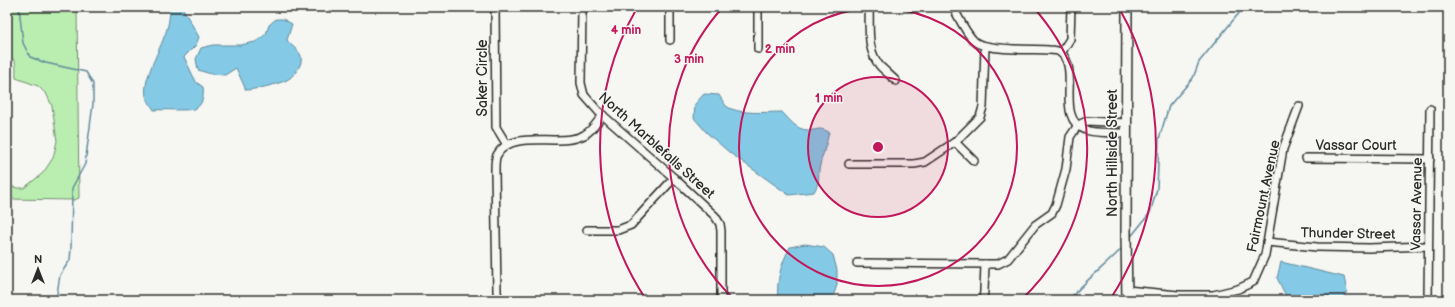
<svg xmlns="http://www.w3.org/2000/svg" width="1455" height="307" viewBox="0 0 1455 307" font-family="'Balsamiq Sans',sans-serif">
  <rect width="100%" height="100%" fill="#f6f6f2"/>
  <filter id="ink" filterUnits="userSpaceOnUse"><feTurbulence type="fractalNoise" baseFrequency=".025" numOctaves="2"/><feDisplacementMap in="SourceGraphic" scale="8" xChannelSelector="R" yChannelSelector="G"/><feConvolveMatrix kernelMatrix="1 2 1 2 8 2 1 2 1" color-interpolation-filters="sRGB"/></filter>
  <g filter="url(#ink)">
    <path fill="#b9eeb0" stroke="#728c6e" d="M 7,7 L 77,7 L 79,198 L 74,200 L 7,199 L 7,187 L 10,186 L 17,188 L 24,188 L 43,173 L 53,158 L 57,141 L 52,106 L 47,95 L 38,86 L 16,78 C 15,67 19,61 7,54 Z"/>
    <g fill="#84c9e5" stroke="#608a9b">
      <path d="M 170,7 L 182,7 L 199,37 L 196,45 L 184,57 L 196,82 L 203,87 C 204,95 203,106 194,109 C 188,111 162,109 154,110 C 152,106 149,103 147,99 C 140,84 159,52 164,37 C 168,28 170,17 170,7 Z"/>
      <path d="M 276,19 L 283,19 L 292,24 L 287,40 C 291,46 299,50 301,56 C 303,64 296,73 290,78 C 285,83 253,90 246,90 L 236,68 L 225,75 L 211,74 L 198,70 L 196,59 L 201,48 L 213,45 L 240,45 L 255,42 L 261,38 L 266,34 L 269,25 Z"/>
      <path d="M 704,94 L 719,95 C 721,98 724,103 726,106 C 737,115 769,112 782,112 C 789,119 796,130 808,130 C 819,131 817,126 829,132 C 827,145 821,157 819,170 C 818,181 820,181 814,192 L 789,195 L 730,153 L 707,133 L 694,118 L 695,104 Z"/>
      <path d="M 805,244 L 824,247 L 833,255 L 837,270 L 837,285 L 832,300 L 778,300 C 776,281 781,264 790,247 Z"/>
      <path d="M 1281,262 L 1344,277 L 1347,292 L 1340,300 L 1288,300 L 1277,278 Z"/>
    </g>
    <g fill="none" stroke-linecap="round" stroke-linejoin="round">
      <g stroke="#608a9b" stroke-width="1.5">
        <path d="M 19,7 L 23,43 L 30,57 L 46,63 L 86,72 L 93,84 L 93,104 L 85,164 L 72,188 L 71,248 L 70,260 L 60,275 L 56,300"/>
        <path d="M 1129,239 L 1150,213 L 1157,189 L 1159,139 L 1169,106 L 1193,78 L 1199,62 L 1244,7"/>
        <path d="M 1069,300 C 1085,280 1106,266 1123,247"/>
      </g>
      <g stroke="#2b2b2b" stroke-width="10">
        <g id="minor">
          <path d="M 495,7 L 496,127 L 507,145"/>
          <path d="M 582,7 L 581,83 L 584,95 L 598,111 L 674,178 L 715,216 L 720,224 L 721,231 L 721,300"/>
          <path d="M 758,7 L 758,49"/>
          <path d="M 869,7 C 870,27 866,50 880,66 C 885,71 891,76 896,81"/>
          <path d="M 953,7 C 959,18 965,32 974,41 C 984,51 1033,49 1049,50 C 1053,50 1058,50 1061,53 C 1081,70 1054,119 1086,130 C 1093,133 1117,133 1126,133"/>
          <path d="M 670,40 L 670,7"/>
          <path d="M 1061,53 L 1070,39 L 1071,7"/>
          <path d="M 1078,125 L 1087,121 L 1126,123"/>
          <path d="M 955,142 L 974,161"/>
          <path d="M 1306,158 L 1430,159"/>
          <path d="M 849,164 L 914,164 L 925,162 L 955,142 L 980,117 L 983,107 L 985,47"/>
          <path d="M 587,230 L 618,230 L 631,225 L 674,178"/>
          <path d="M 1267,242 L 1317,247 L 1369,248 L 1428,246"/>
          <path d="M 857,263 L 985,264"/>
          <path d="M 1127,290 L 1178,295 L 1213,295 L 1238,289 L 1253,282 L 1265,255 L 1283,149 L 1299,106"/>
          <path d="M 499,300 L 497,292 L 495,170 C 495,165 495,158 497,155 C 512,128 560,148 584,135 C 592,131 597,122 603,115"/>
          <path d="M 983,300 L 984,291 L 985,264 L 998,264 L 1008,259 L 1035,225 L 1052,213 L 1056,205 L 1066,169 L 1070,137 L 1078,125"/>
          <path d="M 1428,300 L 1430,109"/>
        </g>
      </g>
      <g stroke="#2b2b2b" stroke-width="12">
        <path id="secondary" d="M 1127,7 L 1126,234 L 1127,300"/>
      </g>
      <use href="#minor" stroke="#f6f6f2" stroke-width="7"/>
      <use href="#secondary" stroke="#f6f6f2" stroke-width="9"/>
    </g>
  </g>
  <circle cx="878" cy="147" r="70" fill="#c2185b" fill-opacity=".12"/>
  <g fill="none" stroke="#c2185b" stroke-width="2">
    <circle cx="878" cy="147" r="70"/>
    <circle cx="878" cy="147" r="139"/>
    <path d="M735 300A209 209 0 0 1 723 7M1033 7A209 209 0 0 1 1021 300"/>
    <path d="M645 298A278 278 0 0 1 637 8M1119 8A278 278 0 0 1 1111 298"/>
  </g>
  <g text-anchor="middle" stroke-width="3" stroke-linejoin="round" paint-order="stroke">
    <g font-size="14" fill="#2b2b2b" stroke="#f6f6f2">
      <text transform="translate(482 78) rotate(-90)" y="5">Saker Circle</text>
      <text transform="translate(657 145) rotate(42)" y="5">North Marblefalls Street</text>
      <text x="1356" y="150">Vassar Court</text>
      <text transform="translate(1112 153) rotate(-90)" y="5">North Hillside Street</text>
      <text transform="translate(1263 196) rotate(-78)" y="5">Fairmount Avenue</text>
      <text transform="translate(1416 204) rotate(-89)" y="5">Vassar Avenue</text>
      <text transform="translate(1348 233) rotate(1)" y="5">Thunder Street</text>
    </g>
  </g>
  <circle cx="878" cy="147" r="6" fill="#c2185b" stroke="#f6f6f2" stroke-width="2"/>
  <g font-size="12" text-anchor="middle" font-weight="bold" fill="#c2185b" stroke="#f6f6f2" stroke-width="3" stroke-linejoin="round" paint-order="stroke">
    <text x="626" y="34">4 min</text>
    <text x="780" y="53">2 min</text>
    <text x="689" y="63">3 min</text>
    <text x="829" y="102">1 min</text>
  </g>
  <rect width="1455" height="307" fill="none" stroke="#f6f6f2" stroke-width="24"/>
  <rect x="12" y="12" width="1431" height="283" fill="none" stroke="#2b2b2b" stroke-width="1.5" filter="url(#ink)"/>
  <g transform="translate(38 269)" stroke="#f6f6f2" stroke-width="3" paint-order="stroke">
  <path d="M0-3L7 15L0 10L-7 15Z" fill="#2b2b2b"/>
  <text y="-6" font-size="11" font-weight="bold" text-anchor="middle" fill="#2b2b2b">N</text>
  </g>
</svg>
